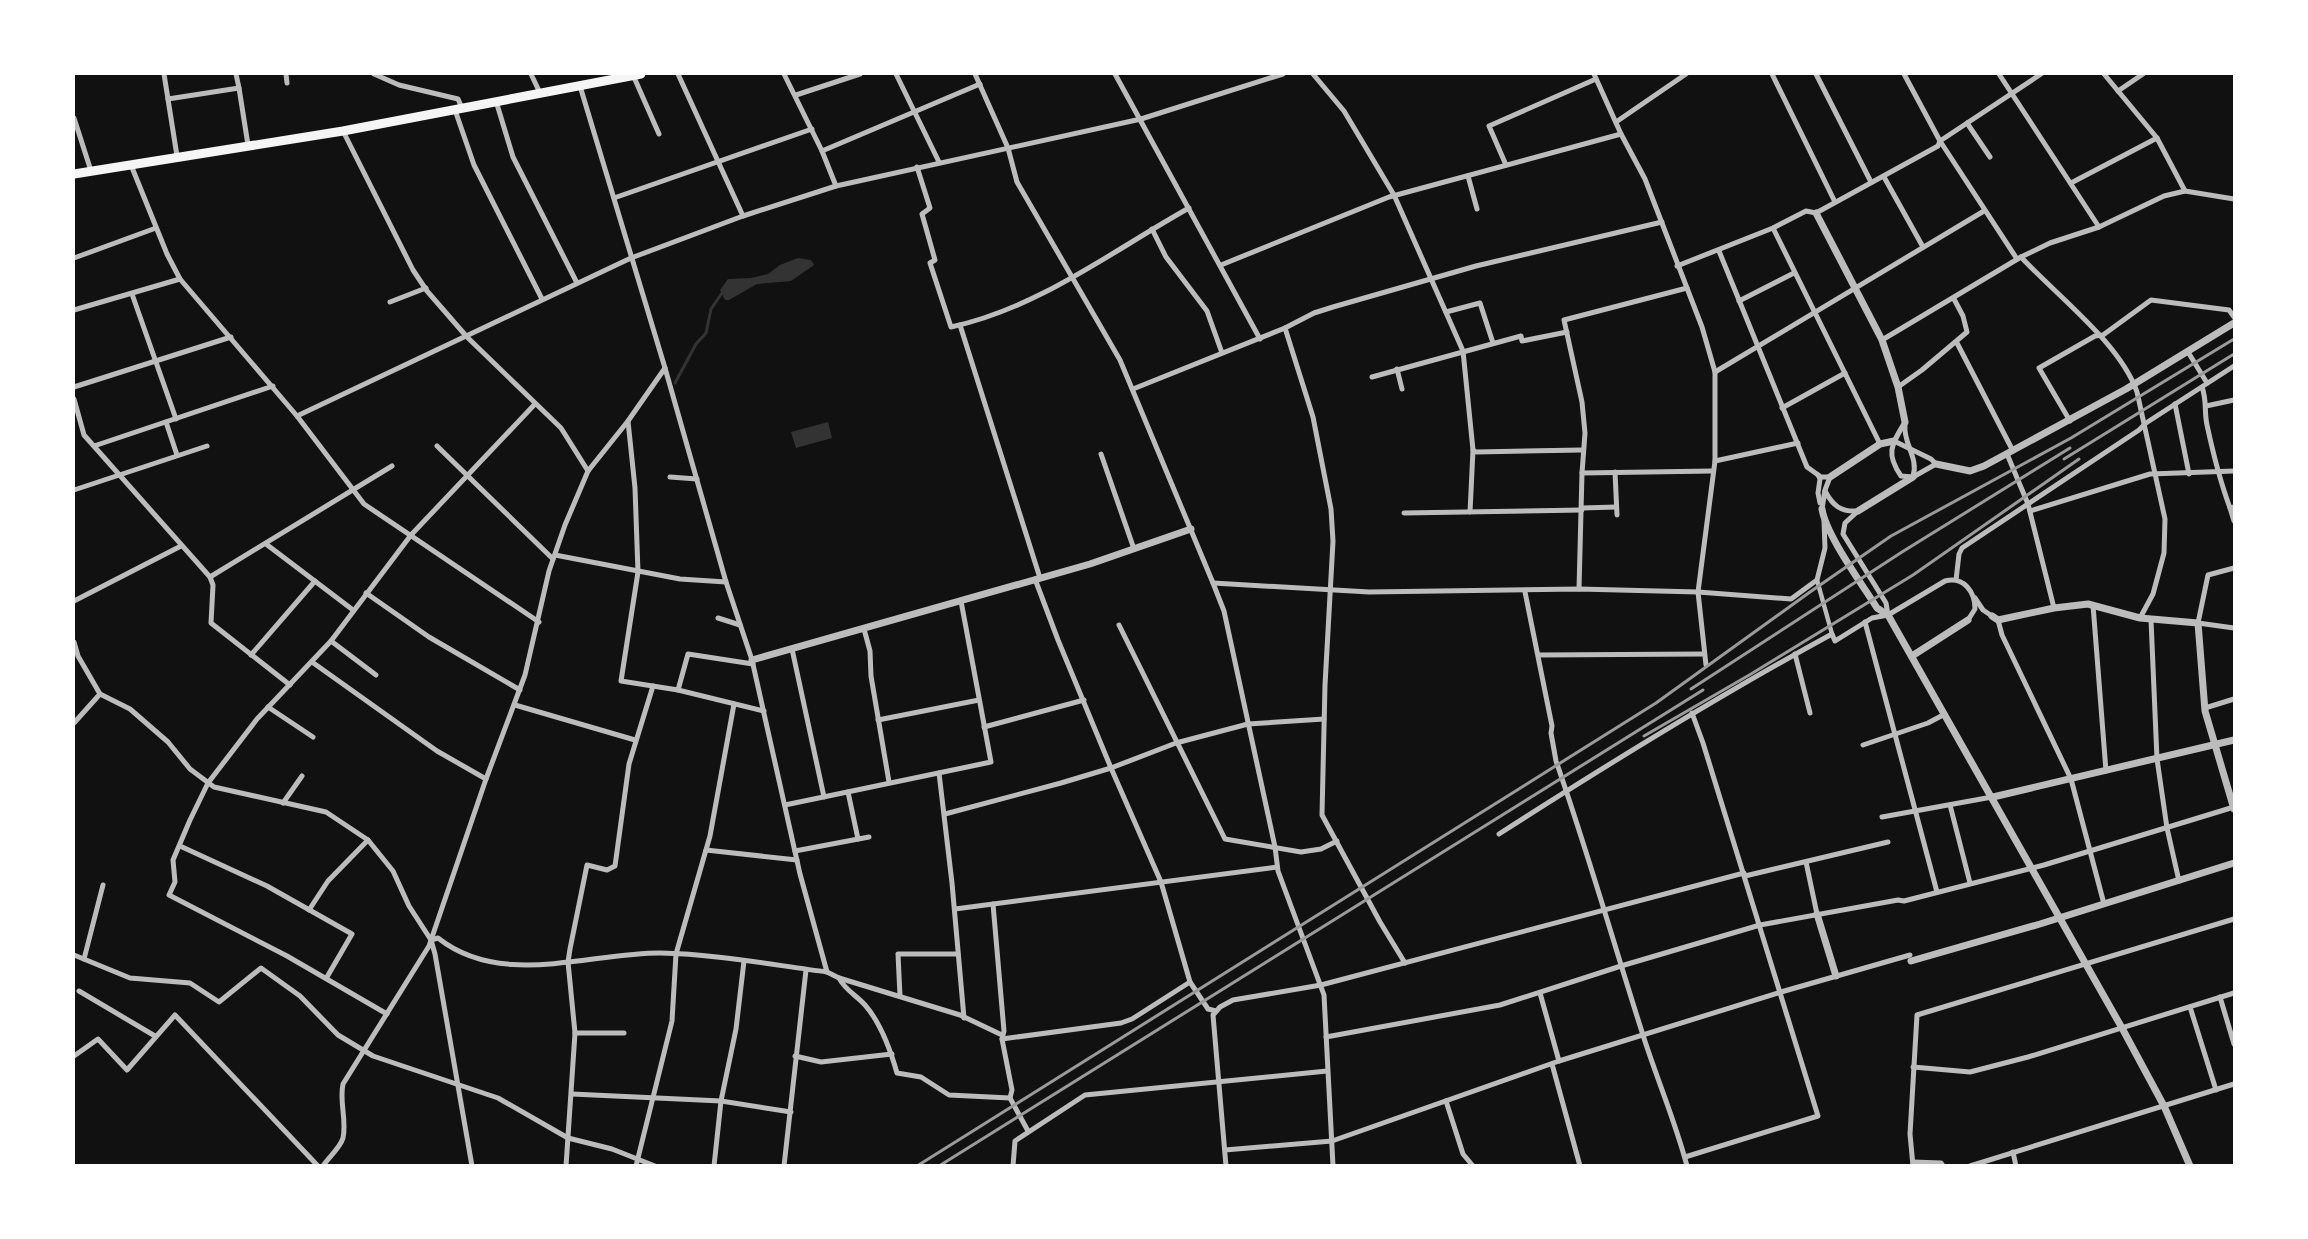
<svg xmlns="http://www.w3.org/2000/svg" width="2308" height="1239" viewBox="0 0 2308 1239" font-family="'DM Sans',sans-serif">
  <rect width="100%" height="100%" fill="#111"/>
  <g fill="#333">
    <path d="M 798,258 L 811,260 L 814,265 L 791,281 L 757,284 L 729,300 L 725,300 L 720,290 L 728,279 L 751,278 L 768,274 L 780,265 Z"/>
    <path d="M 828,422 L 832,438 L 796,448 L 791,432 Z"/>
  </g>
  <g fill="none" stroke-linecap="round" stroke-linejoin="round">
    <path stroke="#333" stroke-width="3" d="M 675,383 L 696,344 L 706,333 L 711,309 L 722,293"/>
    <path stroke="#bcbcbc" stroke-width="4.5" d="M 1817,580 L 1832,634"/>
    <g stroke="#bcbcbc" stroke-width="5">
      <path d="M 164,74 L 177,156"/>
      <path d="M 286,74 L 287,83"/>
      <path d="M 374,74 L 399,85 L 458,99 L 462,108"/>
      <path d="M 531,74 L 540,93"/>
      <path d="M 678,74 L 743,216"/>
      <path d="M 784,74 L 822,151 L 836,186"/>
      <path d="M 896,74 L 939,162"/>
      <path d="M 975,74 L 1008,148 L 1017,182 L 1120,360 L 1213,583 L 1224,611 L 1275,847 L 1278,871 L 1324,995 L 1333,1166"/>
      <path d="M 1115,74 L 1260,339"/>
      <path d="M 1313,74 L 1344,111 L 1394,195 L 1463,351 L 1473,450 L 1470,512"/>
      <path d="M 1594,74 L 1621,134 L 1645,179 L 1702,327 L 1715,372 L 1715,461 L 1698,592 L 1706,665"/>
      <path d="M 1772,74 L 1835,202"/>
      <path d="M 1816,74 L 1871,182"/>
      <path d="M 1904,74 L 1940,141 L 2017,259"/>
      <path d="M 1999,74 L 2099,227"/>
      <path d="M 2104,74 L 2157,138 L 2185,191"/>
      <path d="M 633,75 L 659,134"/>
      <path d="M 580,86 L 665,368 L 726,582 L 752,660 L 800,874 L 827,972"/>
      <path d="M 239,88 L 248,145"/>
      <path d="M 2118,91 L 2143,74"/>
      <path d="M 796,95 L 860,74"/>
      <path d="M 168,99 L 239,88 L 236,74"/>
      <path d="M 496,101 L 513,157 L 577,283"/>
      <path d="M 455,110 L 474,165 L 542,299"/>
      <path d="M 74,118 L 91,171"/>
      <path d="M 1616,122 L 1686,74"/>
      <path d="M 1967,123 L 1990,157"/>
      <path d="M 343,131 L 413,270 L 427,291 L 467,337 L 561,428 L 588,471"/>
      <path d="M 822,151 L 980,84"/>
      <path d="M 131,165 L 167,254 L 180,279 L 297,416 L 364,504 L 539,622"/>
      <path d="M 1506,165 L 1489,126 L 1596,79"/>
      <path d="M 917,167 L 930,208 L 922,214 L 935,260 L 930,263 L 951,327 C 1039,308 1112,251 1189,208"/>
      <path d="M 1468,176 L 1477,209"/>
      <path d="M 1884,177 L 1923,247"/>
      <path d="M 2071,183 L 2157,138"/>
      <path d="M 614,198 L 812,129"/>
      <path d="M 1773,228 L 1880,444"/>
      <path d="M 1152,229 L 1166,257 L 1207,311 L 1222,353"/>
      <path d="M 1719,251 L 1807,467 L 1821,477 L 1830,477 L 1825,490 L 1822,509"/>
      <path d="M 2021,257 C 2056,295 2120,343 2137,392 L 2165,519 L 2164,553 L 2153,594 L 2140,618"/>
      <path d="M 74,258 L 156,228"/>
      <path d="M 1221,265 L 1389,197 L 1621,134"/>
      <path d="M 1677,266 L 1773,228 L 1806,211 L 1816,213 L 1938,146 L 1940,141 L 2041,74"/>
      <path d="M 132,294 L 176,419"/>
      <path d="M 1739,301 L 1794,273"/>
      <path d="M 390,302 L 426,288"/>
      <path d="M 74,310 L 180,279"/>
      <path d="M 1446,312 L 1480,303 L 1493,343"/>
      <path d="M 960,325 L 1040,578"/>
      <path d="M 1285,328 L 1313,417 L 1331,509 L 1333,541 L 1325,685 L 1322,815 L 1380,922 L 1405,963"/>
      <path d="M 1882,340 L 2021,257 L 2050,243 L 2099,227 L 2164,196 L 2185,191 L 2234,199"/>
      <path d="M 1957,343 L 2013,451"/>
      <path d="M 2188,352 L 2207,383"/>
      <path d="M 1397,369 L 1402,389"/>
      <path d="M 1715,372 L 1984,211"/>
      <path d="M 1372,377 L 1521,336 L 1522,341 L 1567,332"/>
      <path d="M 74,387 L 231,337"/>
      <path d="M 1898,387 L 1922,370 L 1967,332 L 1963,316 L 1954,299"/>
      <path d="M 2202,387 C 2207,400 2204,412 2207,425 C 2213,453 2220,481 2230,508"/>
      <path d="M 1133,389 L 1285,328 L 1314,313 L 1333,307 L 1476,266 L 1662,222"/>
      <path d="M 74,399 L 84,435 L 210,577 L 213,585 L 211,623 L 290,685"/>
      <path d="M 2175,404 L 2189,474"/>
      <path d="M 2206,406 L 2234,400"/>
      <path d="M 1782,408 L 1845,373"/>
      <path d="M 297,416 L 631,258 L 743,216 L 836,186 L 1141,119 L 1283,74"/>
      <path d="M 628,421 L 635,488 L 638,572 L 621,681 L 678,690 L 764,711"/>
      <path d="M 2070,421 L 2039,368 L 2095,336 L 2103,335 L 2151,300 L 2229,310 L 2234,317"/>
      <path d="M 166,422 L 177,455"/>
      <path d="M 1905,425 C 1903,444 1919,457 1913,477"/>
      <path d="M 1894,441 L 1931,459 L 1936,464 L 1913,477 L 1901,476 C 1885,453 1892,444 1905,422"/>
      <path d="M 94,446 L 273,386"/>
      <path d="M 437,446 L 553,559"/>
      <path d="M 1473,450 L 1476,452 L 1582,450"/>
      <path d="M 1101,454 L 1134,549"/>
      <path d="M 2007,454 L 2028,504 L 2054,608"/>
      <path d="M 1715,461 L 1798,443"/>
      <path d="M 1615,472 L 1617,515"/>
      <path d="M 1582,473 L 1713,471"/>
      <path d="M 1818,475 L 1820,479 L 1818,493 L 1820,503"/>
      <path d="M 670,477 L 697,479"/>
      <path d="M 74,490 L 207,446"/>
      <path d="M 1825,491 C 1833,506 1841,512 1857,511"/>
      <path d="M 2234,507 L 2230,508 L 2234,521"/>
      <path d="M 1582,508 L 1616,507"/>
      <path d="M 1858,511 L 1845,523 L 1843,534 L 1886,603 L 1888,615"/>
      <path d="M 2030,511 L 2150,474 L 2234,471"/>
      <path d="M 1404,513 L 1582,510"/>
      <path d="M 266,544 L 353,610"/>
      <path d="M 555,555 L 680,579 L 726,582"/>
      <path d="M 2234,568 L 2208,575 L 2198,623 L 2234,628"/>
      <path d="M 210,577 L 392,466"/>
      <path d="M 1956,580 L 1959,554 L 1962,548 L 2139,430 L 2146,423 L 2234,366"/>
      <path d="M 1213,583 L 1369,592 L 1579,589 L 1698,592 L 1791,599 L 1817,580 L 1825,548 L 1824,521"/>
      <path d="M 1579,589 L 1582,473 L 1585,433 L 1582,402 L 1564,320 L 1687,288"/>
      <path d="M 1525,592 L 1552,726 L 1551,733 L 1556,761 C 1587,850 1613,941 1642,1032 C 1656,1077 1675,1120 1687,1166"/>
      <path d="M 366,593 L 429,637 L 520,690"/>
      <path d="M 1975,598 L 1983,610 L 1992,616"/>
      <path d="M 74,601 L 181,546"/>
      <path d="M 2093,605 L 2106,771"/>
      <path d="M 718,618 L 740,625"/>
      <path d="M 1998,620 L 2002,635 L 2071,779 L 2104,904"/>
      <path d="M 2151,620 L 2157,759 L 2167,828 L 2179,881"/>
      <path d="M 1865,622 L 1937,892"/>
      <path d="M 1119,625 L 1225,839 L 1301,852 L 1321,849 L 1337,841"/>
      <path d="M 864,629 L 870,651 L 871,676 L 889,782"/>
      <path d="M 331,641 L 376,675"/>
      <path d="M 74,642 L 78,656 L 100,694 L 130,709 L 168,742 L 190,769 L 214,787 L 326,812 L 368,840 L 393,871 L 409,906 L 431,940 L 435,954 L 472,1166"/>
      <path d="M 792,649 L 824,797"/>
      <path d="M 1795,654 L 1810,713"/>
      <path d="M 251,655 L 315,581"/>
      <path d="M 1539,655 L 1704,654"/>
      <path d="M 312,662 L 437,751 L 486,779"/>
      <path d="M 678,690 L 688,654 L 753,664"/>
      <path d="M 515,705 L 635,740"/>
      <path d="M 268,707 L 313,737"/>
      <path d="M 2205,708 L 2234,699"/>
      <path d="M 878,720 L 979,700"/>
      <path d="M 74,723 L 100,694"/>
      <path d="M 984,727 L 1084,700"/>
      <path d="M 1863,745 L 1928,723 L 1945,714"/>
      <path d="M 939,773 L 952,883 L 964,1018"/>
      <path d="M 848,792 L 858,839"/>
      <path d="M 283,803 L 302,776"/>
      <path d="M 785,805 L 991,762 L 961,601"/>
      <path d="M 1950,805 L 1970,883"/>
      <path d="M 945,814 L 1061,783 L 1111,768 L 1176,743 L 1248,724 L 1324,719"/>
      <path d="M 1882,817 L 1992,797"/>
      <path d="M 1499,834 C 1608,764 1718,696 1832,634 L 1835,641 L 1872,618 L 1888,615 L 1945,581 C 1964,576 1975,592 1975,609 L 1968,620"/>
      <path d="M 180,846 L 267,886 L 352,934 L 327,977"/>
      <path d="M 706,850 L 797,860"/>
      <path d="M 795,851 L 869,837"/>
      <path d="M 1806,862 L 1817,914"/>
      <path d="M 1745,876 L 1888,842"/>
      <path d="M 993,904 L 1004,1031 L 1002,1039 L 1012,1090 L 1010,1098 L 1028,1131"/>
      <path d="M 955,909 L 1277,867"/>
      <path d="M 309,910 L 328,881 L 368,840"/>
      <path d="M 431,940 L 438,938 C 501,988 588,953 660,953 C 715,954 773,965 827,972 L 839,978 L 960,1015 L 1002,1035"/>
      <path d="M 74,955 L 130,978 L 190,983 L 219,1002 L 261,968 L 300,996 L 338,1035 L 373,1056 L 498,1098 L 568,1138 L 612,1149 L 655,1166"/>
      <path d="M 84,959 L 103,885"/>
      <path d="M 839,978 C 845,990 856,995 865,1005 C 880,1022 891,1052 897,1073 L 921,1077 L 949,1095 L 1010,1098"/>
      <path d="M 1190,982 L 1208,1009 L 1216,1011"/>
      <path d="M 79,991 L 155,1036"/>
      <path d="M 1540,993 L 1559,1061"/>
      <path d="M 900,996 L 898,954 L 958,954"/>
      <path d="M 2220,997 L 2234,1044"/>
      <path d="M 2190,1007 L 2216,1090"/>
      <path d="M 387,1014 L 287,956 L 169,895 L 175,882 L 173,860 L 190,820 L 208,783 L 257,719 L 331,641 L 411,535 L 535,404"/>
      <path d="M 575,1033 L 624,1033"/>
      <path d="M 1326,1037 L 1500,1005 L 1621,966 L 1760,925 L 1898,900 L 1904,901 L 2044,865 L 2234,807"/>
      <path d="M 1002,1039 L 1121,1023 L 1132,1019 L 1190,982 L 1161,882 L 1111,768 L 1058,640 L 1035,579"/>
      <path d="M 74,1056 L 98,1039 L 127,1070 L 175,1015 L 318,1166"/>
      <path d="M 795,1056 L 821,1062 L 892,1054"/>
      <path d="M 1552,1064 L 1580,1166"/>
      <path d="M 1913,1067 L 1970,1072 L 2028,1057 L 2234,993"/>
      <path d="M 572,1094 L 721,1101 L 791,1112"/>
      <path d="M 1446,1101 L 1463,1154 L 1473,1166"/>
      <path d="M 1225,1150 L 1332,1141 L 1559,1061 L 1781,992 L 1910,955"/>
      <path d="M 2013,1152 L 2016,1166"/>
      <path d="M 1685,1157 L 1818,1116 L 1703,743 L 1692,713"/>
      <path d="M 1913,1162 L 1941,1163 L 1943,1166"/>
      <path d="M 323,1166 C 329,1157 340,1148 343,1138 C 347,1120 339,1102 343,1084 L 429,946 L 486,779 L 525,675 L 549,571 L 565,525 L 588,471 L 628,421 L 665,368"/>
      <path d="M 566,1166 L 575,1033 L 568,962 L 570,949 L 587,865 L 607,870 L 615,866 L 629,764 L 653,686"/>
      <path d="M 636,1166 L 672,1021 L 676,954 L 710,836 L 734,704"/>
      <path d="M 714,1166 L 721,1101 L 736,1029 L 744,961"/>
      <path d="M 784,1166 L 806,970"/>
      <path d="M 1013,1166 L 1015,1141 L 1085,1095 L 1327,1071"/>
      <path d="M 1226,1166 L 1213,1015 L 1220,1007 L 1233,1000 L 1321,985 L 1744,873"/>
      <path d="M 1913,1166 L 1910,1134 L 1917,1015 L 2234,919"/>
      <path d="M 1970,1166 L 2234,1084"/>
    </g>
    <g stroke="#bcbcbc" stroke-width="7">
      <path d="M 1816,213 L 1882,340 L 1898,387 L 1905,422"/>
      <path d="M 1936,464 L 1970,471 L 1984,466 L 2126,389 L 2234,323"/>
      <path d="M 1830,477 L 1880,444 L 1894,441"/>
      <path d="M 1822,509 C 1826,535 1862,584 1877,608 L 1888,615 L 2122,1028 L 2164,1106 L 2190,1166"/>
      <path d="M 1858,511 L 1913,477"/>
      <path d="M 1992,616 L 1998,620 L 2054,608 L 2088,604 L 2140,618 L 2198,623 L 2205,711 L 2234,809"/>
      <path d="M 1912,656 L 1968,620"/>
      <path d="M 752,660 L 1090,564 L 1191,529"/>
      <path d="M 1993,797 L 2234,740"/>
      <path d="M 1817,914 L 1836,976"/>
      <path d="M 1911,961 L 2040,924 L 2234,863"/>
    </g>
    <path stroke="#f5f5f5" stroke-width="9" d="M 74,174 L 343,131 L 641,74"/>
    <g stroke="#9a9a9a" stroke-width="3">
      <path d="M 2064,459 L 2234,354"/>
      <path d="M 1691,689 L 1902,552 L 2070,448"/>
      <path d="M 1644,736 L 1751,674 L 1913,575 L 2079,459"/>
      <path d="M 917,1166 L 1656,703 L 1810,592 L 1891,536 L 2071,438 L 2234,339"/>
      <path d="M 939,1166 L 1703,690"/>
    </g>
  </g>
  <rect width="2308" height="1239" fill="none" stroke="#ffffff" stroke-width="150"/>
</svg>
